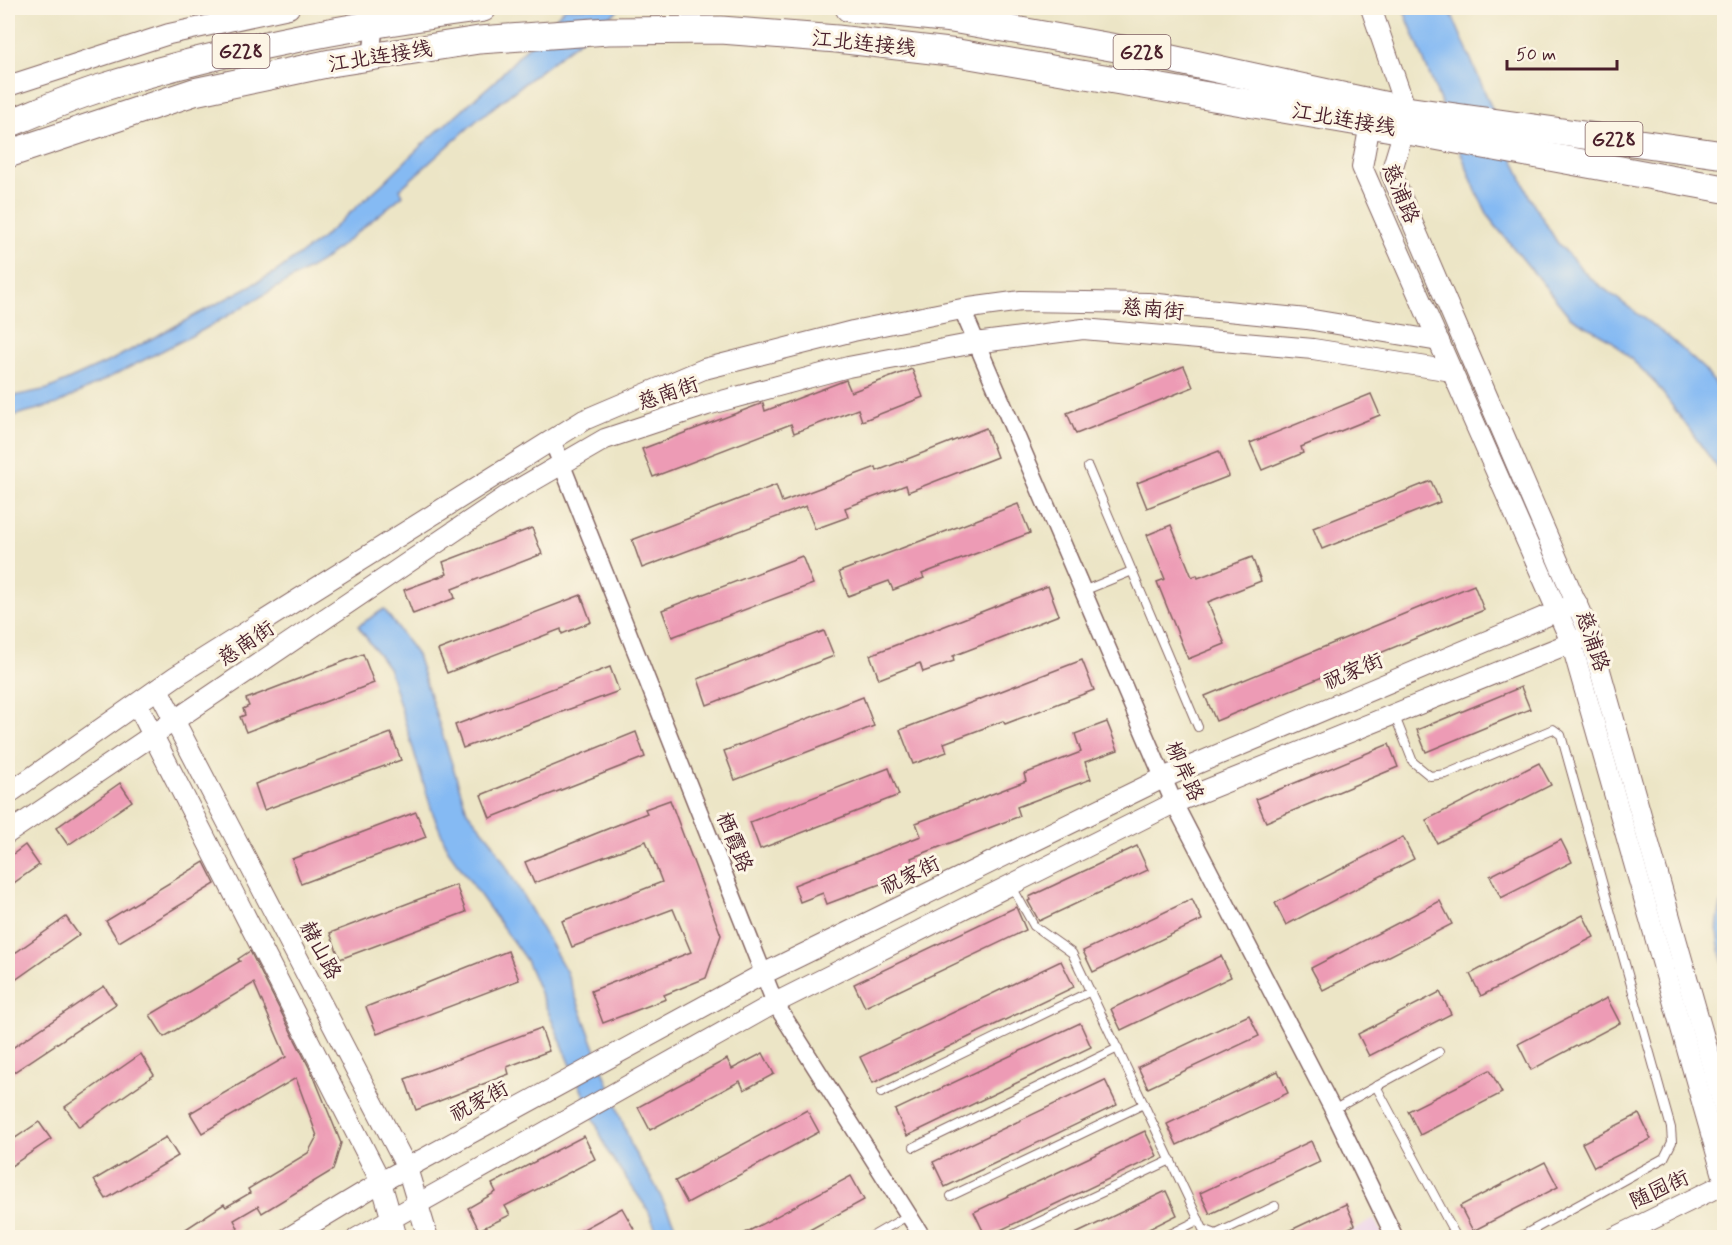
<svg xmlns="http://www.w3.org/2000/svg" width="1732" height="1245" viewBox="0 0 1732 1245" font-family="Mynerve,'LXGW WenKai TC',sans-serif">
  <rect width="100%" height="100%" fill="#fcf5e5"/>
  <filter id="ink" filterUnits="userSpaceOnUse"><feTurbulence type="fractalNoise" baseFrequency=".0167" numOctaves="2"/><feDisplacementMap in="SourceGraphic" scale="12" xChannelSelector="R" yChannelSelector="G"/><feConvolveMatrix kernelMatrix="1 2 1 2 8 2 1 2 1" color-interpolation-filters="sRGB"/></filter>
  <filter id="wash" filterUnits="userSpaceOnUse"><feTurbulence type="fractalNoise" baseFrequency=".008" numOctaves="4" result="noise"/><feDisplacementMap in="SourceGraphic" scale="24" xChannelSelector="R" yChannelSelector="G"/><feGaussianBlur stdDeviation="1.35" result="paint"/><feColorMatrix in="noise" values="0 0 0 0 0 0 0 0 0 0 0 0 0 0 0 0 0 1.4 0 .05"/><feComposite in="paint" operator="in"/></filter>
  <g filter="url(#wash)">
    <rect width="100%" height="100%" fill="#ece5c6"/>
    <path fill="#ecd1ea" d="M 1374,1219 L 1384,1237 L 1339,1237 Z"/>
    <g fill="#85baf3" stroke="#686c8f" stroke-width="1.5">
      <path d="M 565,8 L 621,8 L 476,121 L 400,189 L 403,195 L 321,262 L 203,330 L 57,404 L 8,417 L 8,397 L 48,389 L 112,360 L 274,273 L 320,240 L 382,184 L 425,142 L 495,81 Z"/>
      <path d="M 1403,8 L 1449,8 L 1530,198 L 1557,242 L 1590,278 L 1671,339 L 1705,370 L 1724,397 L 1724,477 L 1654,381 L 1611,340 L 1570,317 L 1490,219 L 1476,191 Z"/>
      <path d="M 384,609 L 417,655 L 467,811 L 491,840 L 566,971 L 633,1150 L 654,1183 L 681,1237 L 659,1237 L 648,1210 L 608,1152 L 526,960 L 448,850 L 432,811 L 389,669 L 358,626 Z"/>
      <path d="M 1724,896 L 1724,967 C 1716,937 1714,926 1724,896 Z"/>
    </g>
    <g id="blocks">
      <g fill="#ed9bb5">
        <path d="M 1184,366 L 1193,387 L 1076,434 L 1067,413 Z"/>
        <path d="M 912,369 L 923,397 L 862,421 L 858,409 L 794,433 L 791,424 L 653,477 L 642,449 L 763,403 L 765,411 L 846,380 L 851,392 Z"/>
        <path d="M 1371,394 L 1380,415 L 1301,447 L 1303,453 L 1262,470 L 1250,443 Z"/>
        <path d="M 986,428 L 997,457 L 908,492 L 906,485 L 845,508 L 848,517 L 815,529 L 806,506 L 642,568 L 632,540 L 776,485 L 782,502 L 876,467 L 877,471 Z"/>
        <path d="M 1219,451 L 1229,476 L 1147,508 L 1137,483 Z"/>
        <path d="M 1431,481 L 1440,502 L 1322,549 L 1313,528 Z"/>
        <path d="M 1018,504 L 1030,533 L 922,574 L 924,578 L 893,590 L 889,581 L 848,596 L 839,572 Z"/>
        <path d="M 1171,525 L 1192,577 L 1197,575 L 1198,578 L 1252,557 L 1261,581 L 1208,602 L 1225,644 L 1188,659 L 1157,582 L 1165,579 L 1147,535 Z"/>
        <path d="M 532,528 L 542,554 L 452,589 L 455,598 L 413,614 L 404,590 L 447,574 L 443,562 Z"/>
        <path d="M 802,556 L 813,584 L 672,637 L 662,610 Z"/>
        <path d="M 1474,585 L 1484,610 L 1216,721 L 1205,696 Z"/>
        <path d="M 1048,586 L 1059,615 L 953,656 L 954,661 L 923,672 L 920,663 L 879,679 L 870,655 Z"/>
        <path d="M 581,595 L 591,622 L 562,634 L 561,629 L 447,673 L 438,650 Z"/>
        <path d="M 824,631 L 834,656 L 707,705 L 698,679 Z"/>
        <path d="M 363,654 L 374,683 L 246,732 L 240,717 L 245,715 L 243,709 L 249,706 L 246,699 Z"/>
        <path d="M 1082,660 L 1094,690 L 1005,724 L 1003,721 L 944,743 L 947,752 L 913,764 L 900,730 Z"/>
        <path d="M 610,667 L 619,691 L 463,748 L 455,725 Z"/>
        <path d="M 1521,687 L 1530,709 L 1426,752 L 1417,730 Z"/>
        <path d="M 863,697 L 874,726 L 735,780 L 724,751 Z"/>
        <path d="M 1107,722 L 1118,750 L 1085,762 L 1091,779 L 1017,807 L 1020,816 L 911,858 L 915,871 L 827,904 L 823,893 L 800,902 L 794,885 L 921,836 L 916,823 L 1026,781 L 1024,774 L 1081,752 L 1075,734 Z"/>
        <path d="M 636,732 L 645,757 L 490,818 L 481,795 Z"/>
        <path d="M 391,733 L 401,760 L 264,810 L 255,784 Z"/>
        <path d="M 1389,744 L 1398,767 L 1266,822 L 1256,799 Z"/>
        <path d="M 1539,763 L 1551,785 L 1437,843 L 1426,820 Z"/>
        <path d="M 889,768 L 899,795 L 760,849 L 750,822 Z"/>
        <path d="M 120,783 L 132,801 L 68,845 L 56,828 Z"/>
        <path d="M 670,800 L 721,935 L 706,978 L 664,995 L 666,999 L 603,1023 L 591,991 L 691,952 L 673,909 L 572,947 L 562,921 L 662,882 L 646,841 L 534,883 L 525,862 L 647,813 L 645,809 Z"/>
        <path d="M 416,812 L 426,837 L 301,884 L 292,859 Z"/>
        <path d="M 1403,837 L 1414,859 L 1286,925 L 1275,903 Z"/>
        <path d="M 1561,840 L 1572,862 L 1501,898 L 1490,876 Z"/>
        <path d="M 25,845 L 39,865 L 8,887 L 8,858 Z"/>
        <path d="M 1137,846 L 1148,870 L 1039,921 L 1028,901 L 1030,900 L 1029,897 Z"/>
        <path d="M 204,862 L 215,884 L 119,942 L 106,921 Z"/>
        <path d="M 456,885 L 466,912 L 340,959 L 330,933 Z"/>
        <path d="M 1192,899 L 1202,920 L 1093,972 L 1083,951 Z"/>
        <path d="M 1440,901 L 1452,924 L 1323,990 L 1311,968 Z"/>
        <path d="M 1016,907 L 1026,930 L 865,1007 L 854,984 Z"/>
        <path d="M 1583,915 L 1594,937 L 1481,996 L 1470,974 Z"/>
        <path d="M 66,917 L 79,935 L 8,985 L 8,958 Z"/>
        <path d="M 250,951 L 314,1077 L 341,1143 L 333,1170 L 262,1213 L 258,1206 L 234,1220 L 238,1228 L 223,1238 L 172,1238 L 224,1204 L 226,1207 L 250,1193 L 248,1189 L 308,1153 L 317,1136 L 296,1078 L 202,1133 L 190,1113 L 286,1057 L 254,983 L 164,1037 L 150,1015 L 240,961 L 238,959 Z"/>
        <path d="M 508,951 L 519,980 L 377,1034 L 366,1007 Z"/>
        <path d="M 1221,956 L 1231,977 L 1121,1030 L 1111,1009 Z"/>
        <path d="M 1061,961 L 1074,987 L 873,1083 L 860,1057 Z"/>
        <path d="M 104,986 L 116,1004 L 8,1076 L 8,1051 Z"/>
        <path d="M 1440,992 L 1451,1014 L 1369,1056 L 1358,1034 Z"/>
        <path d="M 1607,998 L 1620,1023 L 1531,1070 L 1518,1044 Z"/>
        <path d="M 1249,1015 L 1259,1036 L 1148,1088 L 1138,1067 Z"/>
        <path d="M 1080,1023 L 1091,1047 L 907,1136 L 895,1110 Z"/>
        <path d="M 541,1028 L 549,1051 L 507,1067 L 509,1074 L 416,1110 L 405,1079 Z"/>
        <path d="M 763,1053 L 774,1074 L 744,1090 L 740,1081 L 650,1130 L 638,1107 L 727,1059 L 732,1069 Z"/>
        <path d="M 141,1054 L 154,1075 L 79,1127 L 65,1107 Z"/>
        <path d="M 1490,1070 L 1502,1093 L 1420,1135 L 1408,1111 Z"/>
        <path d="M 1278,1071 L 1288,1093 L 1177,1145 L 1167,1124 Z"/>
        <path d="M 1105,1080 L 1117,1105 L 945,1187 L 933,1162 Z"/>
        <path d="M 807,1110 L 819,1132 L 687,1203 L 675,1181 Z"/>
        <path d="M 1639,1114 L 1651,1139 L 1594,1167 L 1582,1143 Z"/>
        <path d="M 39,1122 L 51,1139 L 8,1168 L 8,1143 Z"/>
        <path d="M 1145,1131 L 1157,1156 L 986,1237 L 974,1212 Z"/>
        <path d="M 584,1136 L 595,1159 L 505,1206 L 510,1215 L 479,1230 L 468,1208 L 496,1192 L 492,1184 Z"/>
        <path d="M 166,1137 L 178,1156 L 106,1199 L 94,1180 Z"/>
        <path d="M 1311,1141 L 1320,1162 L 1210,1214 L 1200,1193 Z"/>
        <path d="M 1545,1162 L 1558,1187 L 1473,1231 L 1460,1206 Z"/>
        <path d="M 851,1176 L 864,1200 L 795,1238 L 736,1238 Z"/>
        <path d="M 1166,1191 L 1177,1215 L 1131,1238 L 1067,1238 Z"/>
        <path d="M 1346,1204 L 1355,1225 L 1328,1238 L 1274,1238 Z"/>
        <path d="M 622,1208 L 635,1231 L 623,1238 L 567,1238 Z"/>
      </g>
    </g>
  </g>
  <g filter="url(#ink)">
    <use href="#blocks" fill-opacity="0" stroke="#836461" stroke-width="1.5"/>
    <g fill="none" stroke-linecap="round" stroke-linejoin="round">
      <g stroke="#836461" stroke-width="10">
        <g id="service">
          <path d="M 1088,467 L 1198,727"/>
          <path d="M 1083,591 L 1132,571"/>
          <path d="M 1394,714 L 1413,762 L 1430,776 L 1446,774 L 1553,729 L 1561,735 L 1671,1128 L 1672,1142 L 1664,1158 L 1518,1238"/>
          <path d="M 1011,885 L 1034,926 L 1072,953 L 1203,1229 L 1216,1234 L 1275,1206"/>
          <path d="M 1376,1086 L 1457,1238"/>
          <path d="M 881,1093 L 1091,991"/>
          <path d="M 1333,1110 L 1439,1052"/>
          <path d="M 914,1147 L 1118,1048"/>
          <path d="M 951,1196 L 1144,1104"/>
          <path d="M 869,1238 L 909,1215"/>
          <path d="M 1005,1238 L 1171,1160"/>
          <path d="M 1162,1238 L 1199,1220"/>
        </g>
      </g>
      <g stroke="#836461" stroke-width="19">
        <g id="minor">
          <path d="M 371,57 L 375,24 L 374,8"/>
          <path d="M 962,309 L 1174,803 L 1333,1110 L 1395,1238"/>
          <path d="M 552,440 L 775,1003 L 923,1238"/>
        </g>
      </g>
      <g stroke="#836461" stroke-width="22">
        <g id="tertiary">
          <path d="M 1371,8 L 1406,110 L 1404,130 L 1391,173 L 1590,635 L 1724,1108"/>
          <path d="M 8,86 L 169,34 L 289,8"/>
          <path d="M 1381,119 L 1370,124 L 1362,167 L 1571,642 L 1724,1179"/>
          <path d="M 158,689 L 407,1168 L 428,1238"/>
          <path d="M 137,704 L 381,1182 L 397,1238"/>
          <path d="M 8,794 L 176,676 L 584,420 L 704,369 L 853,331 L 962,309 L 1021,301 L 1148,303 L 1307,319 L 1439,341"/>
          <path d="M 8,833 L 505,497 L 605,439 L 707,405 L 848,367 L 975,343 L 1083,329 L 1313,349 L 1452,371"/>
          <path d="M 288,1238 L 381,1182 L 763,974 L 1163,778 L 1577,603"/>
          <path d="M 357,1238 L 775,1003 L 1174,803 L 1590,635"/>
          <path d="M 1614,1238 L 1724,1184"/>
        </g>
      </g>
      <g stroke="#836461" stroke-width="29">
        <g id="trunk">
          <path d="M 849,8 L 952,19 L 1139,52 L 1406,110 L 1724,155"/>
          <path d="M 8,124 C 38,112 69,98 101,88 C 224,49 354,25 483,8"/>
          <path d="M 8,154 L 194,92 L 331,63 L 479,40 L 608,31 L 721,30 L 837,39 L 958,53 L 1370,124 L 1724,189"/>
        </g>
      </g>
      <use href="#service" stroke="#fff" stroke-width="8"/>
      <use href="#minor" stroke="#fff" stroke-width="16"/>
      <use href="#tertiary" stroke="#fff" stroke-width="20"/>
      <use href="#trunk" stroke="#fff" stroke-width="27"/>
    </g>
  </g>
  <g text-anchor="middle" stroke-width="6" stroke-linejoin="round" paint-order="stroke">
    <g fill="#fcf5e5" stroke="#7f5f63" stroke-width="1.5">
      <rect x="212.5" y="34" width="57" height="34" rx="4.5"/>
      <rect x="1113.5" y="35" width="57" height="34" rx="4.5"/>
      <rect x="1585.5" y="122" width="57" height="34" rx="4.5"/>
    </g>
    <g font-size="20" font-weight="bold" fill="#4a1f2b">
      <text x="241" y="58">G228</text>
      <text x="1142" y="59">G228</text>
      <text x="1614" y="146">G228</text>
    </g>
    <g font-size="21" fill="#4a1f2b" stroke="#fcf5e5">
      <text transform="translate(864 43) rotate(6)" y="7">江北连接线</text>
      <text transform="translate(380 56) rotate(-9)" y="7">江北连接线</text>
      <text transform="translate(1344 119) rotate(10)" y="7">江北连接线</text>
      <text transform="translate(1401 193) rotate(67)" y="7">慈浦路</text>
      <text transform="translate(1153 309) rotate(5)" y="7">慈南街</text>
      <text transform="translate(668 393) rotate(-19)" y="7">慈南街</text>
      <text transform="translate(1593 641) rotate(71)" y="7">慈浦路</text>
      <text transform="translate(246 643) rotate(-34)" y="7">慈南街</text>
      <text transform="translate(1353 671) rotate(-23)" y="7">祝家街</text>
      <text transform="translate(1185 771) rotate(66)" y="7">柳岸路</text>
      <text transform="translate(735 842) rotate(68)" y="7">栖霞路</text>
      <text transform="translate(910 875) rotate(-26)" y="7">祝家街</text>
      <text transform="translate(321 950) rotate(62)" y="7">赭山路</text>
      <text transform="translate(479 1101) rotate(-28)" y="7">祝家街</text>
      <text transform="translate(1659 1189) rotate(-25)" y="7">随园街</text>
    </g>
  </g>
  <rect width="1732" height="1245" fill="none" stroke="#fcf5e5" stroke-width="30"/>
  <path d="M1507 60v9h110v-9" fill="none" stroke="#4a1f2b" stroke-width="3"/>
  <text x="1516" y="60" font-size="18" fill="#4a1f2b" stroke="#fcf5e5" stroke-width="4.5" paint-order="stroke">50 m</text>
</svg>
